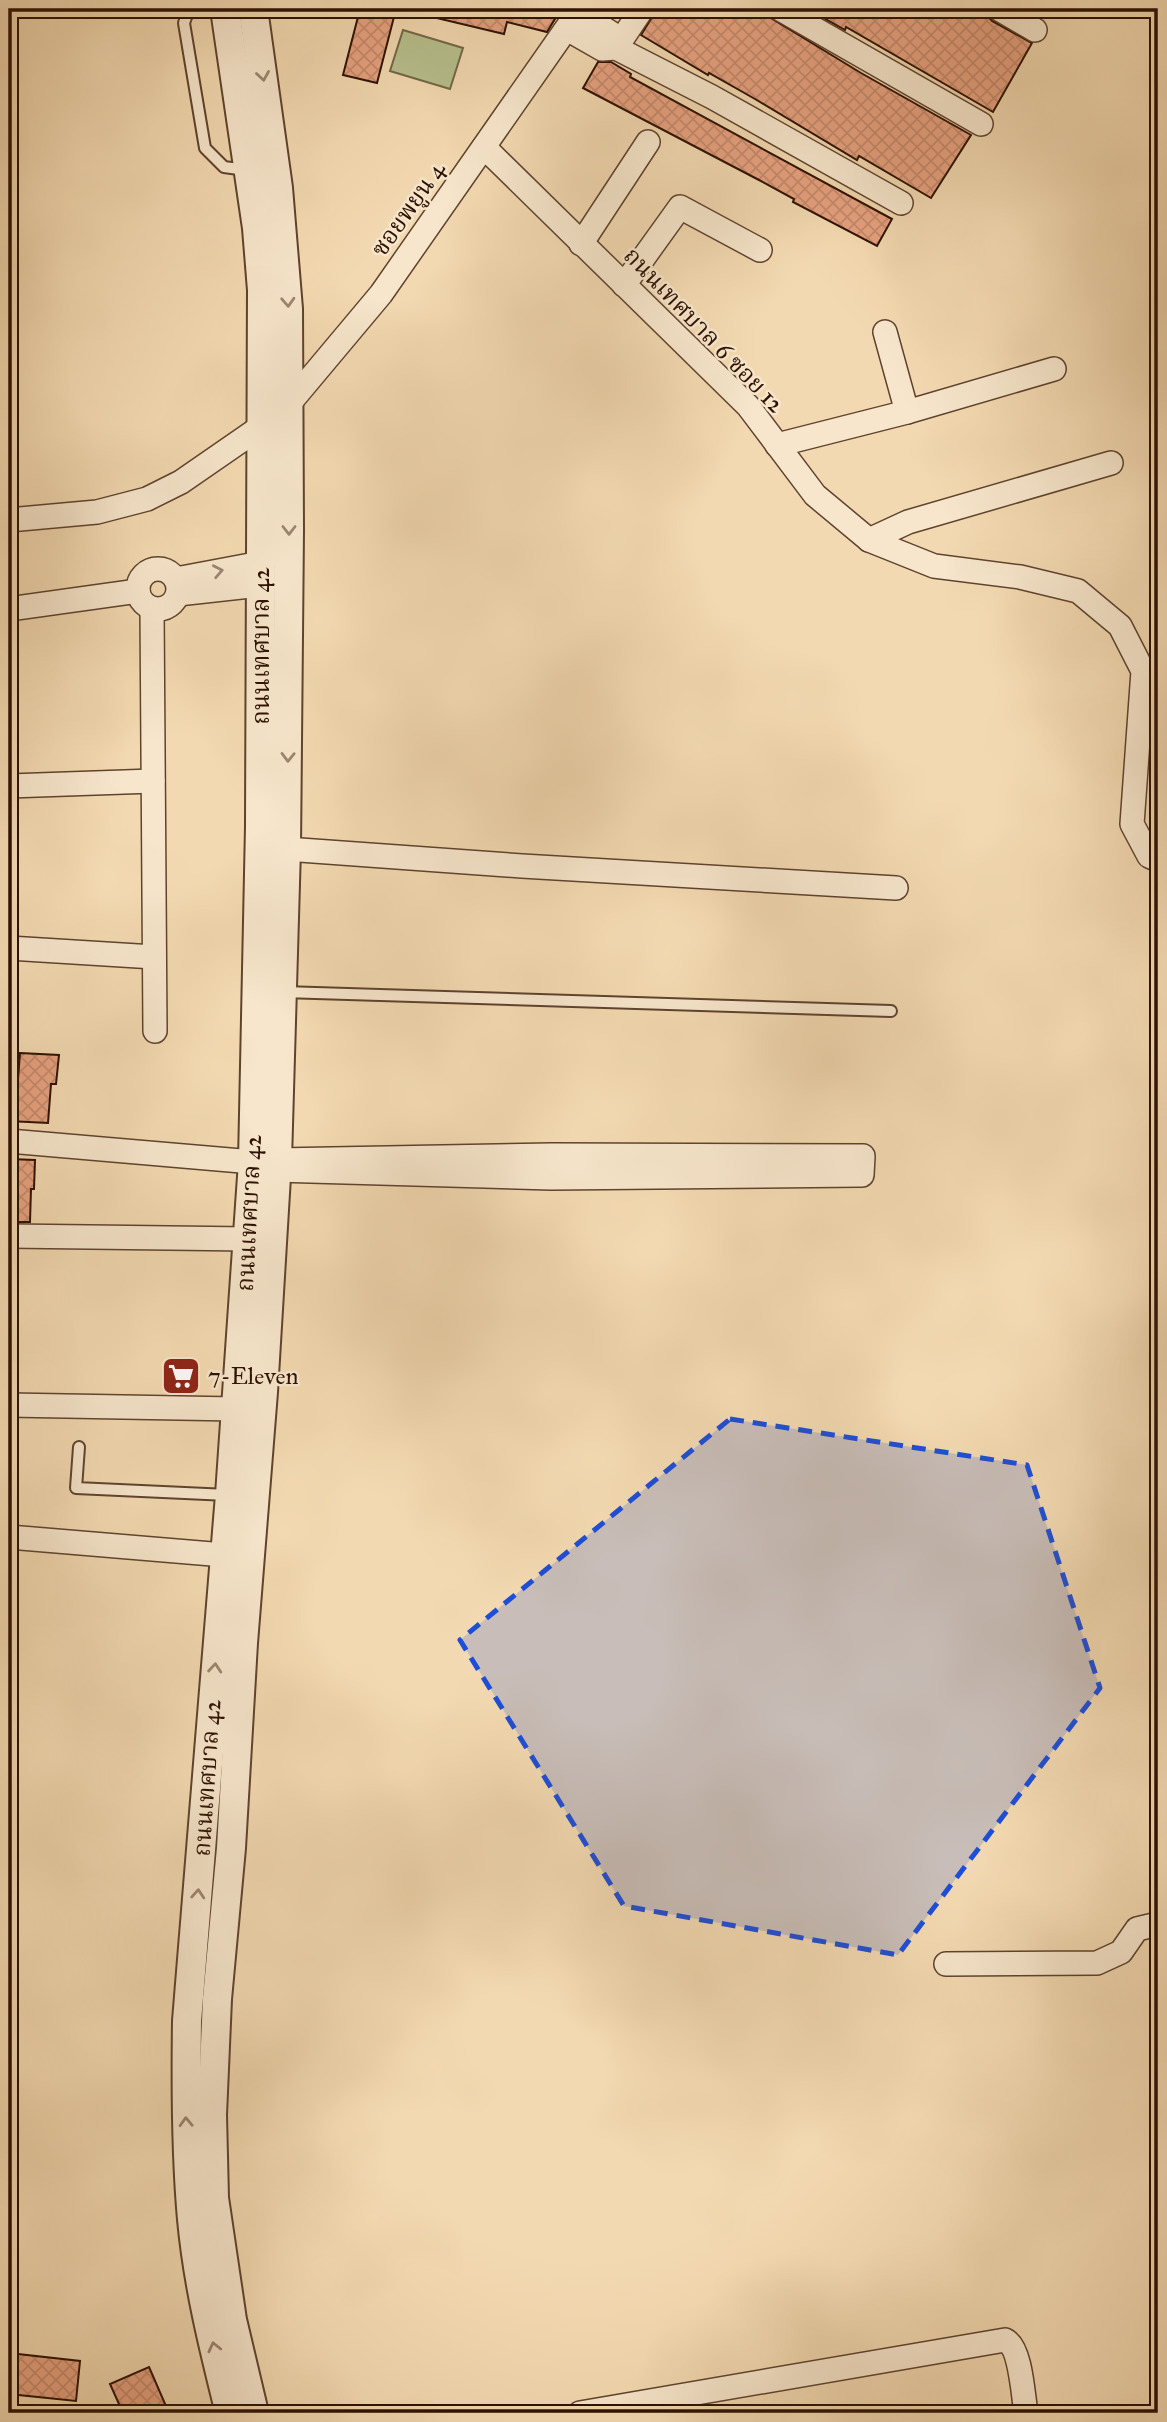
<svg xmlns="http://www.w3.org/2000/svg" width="1167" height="2422" viewBox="0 0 1167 2422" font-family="'IM FELL Great Primer','Noto Serif Thai',serif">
  <defs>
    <pattern id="building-cross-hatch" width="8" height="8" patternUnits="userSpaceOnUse" patternTransform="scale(1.75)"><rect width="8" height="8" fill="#e7a280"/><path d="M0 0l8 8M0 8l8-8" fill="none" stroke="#c68a6d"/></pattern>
  </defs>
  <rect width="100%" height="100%" fill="#f3d9b1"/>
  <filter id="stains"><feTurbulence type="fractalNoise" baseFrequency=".00286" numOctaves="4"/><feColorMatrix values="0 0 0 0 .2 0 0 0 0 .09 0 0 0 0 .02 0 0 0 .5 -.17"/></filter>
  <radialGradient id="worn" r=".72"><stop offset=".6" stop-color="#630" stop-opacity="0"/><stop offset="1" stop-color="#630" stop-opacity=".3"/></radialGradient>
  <path fill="#b7c08e" stroke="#726848" stroke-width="2" d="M 403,30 L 463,48 L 450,89 L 390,71 Z"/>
  <g fill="url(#building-cross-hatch)" stroke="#2d1102" stroke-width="2">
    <path d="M 360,9 L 396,9 L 377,83 L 343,75 Z"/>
    <path d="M 424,9 L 561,9 L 547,32 L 507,22 L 504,34 L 424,15 Z"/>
    <path d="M 657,9 L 748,9 L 759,15 L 761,12 L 861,73 L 971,135 L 931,198 L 859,156 L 857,160 L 755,99 L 709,73 L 708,75 L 641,35 Z"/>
    <path d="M 817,9 L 985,9 L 987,15 L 992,21 L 1032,43 L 993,112 L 846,27 L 845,30 L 815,13 Z"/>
    <path d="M 598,62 L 611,62 L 631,74 L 630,77 L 892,219 L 877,246 L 793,202 L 794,199 L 759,180 L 583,88 Z"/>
    <path d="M 20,1053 L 59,1055 L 56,1084 L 51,1084 L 48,1123 L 9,1121 L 11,1092 L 17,1092 Z"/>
    <path d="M 9,1159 L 35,1160 L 34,1189 L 31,1189 L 30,1222 L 9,1222 Z"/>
    <path d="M 9,2353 L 80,2361 L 76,2401 L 9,2394 Z"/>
    <path d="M 149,2367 L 169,2413 L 123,2413 L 110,2384 Z"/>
  </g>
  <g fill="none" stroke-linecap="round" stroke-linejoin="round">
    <g stroke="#5e432e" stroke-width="14">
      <g id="service">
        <path d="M 189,9 L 184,23 L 205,148 L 224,167 L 246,170"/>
        <path d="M 283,992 L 891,1011"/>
        <path d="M 79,1447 L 76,1488 L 228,1495"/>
      </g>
    </g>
    <g stroke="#5e432e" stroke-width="26">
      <g id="minor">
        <path d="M 780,9 L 981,124"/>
        <path d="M 999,9 L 1035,30"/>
        <path d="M 578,12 L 611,33 L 616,48"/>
        <path d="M 567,29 L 602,49 L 616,48 L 712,97 L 901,203"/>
        <path d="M 616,48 L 642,9"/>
        <path d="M 484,147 L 748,406 L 815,495 L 869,540 L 934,566 L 1020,577 L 1078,591 L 1120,626 L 1143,671 L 1132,824 L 1149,856 L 1158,860"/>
        <path d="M 581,244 L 648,142"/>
        <path d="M 624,285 L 680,207 L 760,250"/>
        <path d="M 885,332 L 907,412"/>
        <path d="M 777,445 L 907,412 L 1054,369"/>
        <path d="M 9,520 L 97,512 L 147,499 L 181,482 L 262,426 L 288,405 L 381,294 L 580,9"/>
        <path d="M 869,540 L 908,522 L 1111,463"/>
        <circle cx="158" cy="589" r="20"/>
        <path d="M 176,579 L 261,563"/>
        <path d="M 178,594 L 261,585"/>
        <path d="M 9,609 L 138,591"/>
        <path d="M 152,609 L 155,1031"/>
        <path d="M 9,786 L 153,781"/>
        <path d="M 286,849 L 522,866 L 896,888"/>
        <path d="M 9,948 L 154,957"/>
        <path d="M 9,1141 L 253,1162"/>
        <path d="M 276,1170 L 551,1178 L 862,1175 L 863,1156 L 551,1155 L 277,1160"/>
        <path d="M 9,1236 L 249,1239"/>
        <path d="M 9,1405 L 236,1409"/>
        <path d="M 9,1537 L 224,1555"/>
        <path d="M 946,1964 L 1097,1963 L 1121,1952 L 1137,1929 L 1158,1924"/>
        <path d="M 580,2413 L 1005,2340 C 1021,2347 1023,2396 1026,2413"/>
      </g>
    </g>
    <g stroke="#5e432e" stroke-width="32">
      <g id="tertiary">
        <path d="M 225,9 L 257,228 L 262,290 L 260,826 L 253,1162 L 230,1495 L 187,2021 C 186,2087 186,2153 192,2219 C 198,2285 214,2349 230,2413"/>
        <path d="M 253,9 L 278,188 L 288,309 L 289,530 L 286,849 L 277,1160 L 263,1392 L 243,1643 L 231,1848 L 217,1999 L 212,2115 L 214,2198 L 232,2320 L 254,2413"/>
      </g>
    </g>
    <use href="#service" stroke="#f7e6cc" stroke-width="10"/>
    <use href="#minor" stroke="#f7e6cc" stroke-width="23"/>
    <use href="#tertiary" stroke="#f7e6cc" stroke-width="28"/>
  </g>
  <defs><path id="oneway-chevron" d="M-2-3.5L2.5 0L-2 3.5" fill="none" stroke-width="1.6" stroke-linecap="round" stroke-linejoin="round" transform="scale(1.75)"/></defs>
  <g stroke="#9c8671">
    <use href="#oneway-chevron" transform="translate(263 76) rotate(81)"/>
    <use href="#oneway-chevron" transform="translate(288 302) rotate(87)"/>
    <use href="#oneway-chevron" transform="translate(289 530) rotate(90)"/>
    <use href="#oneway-chevron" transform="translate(218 571) rotate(-11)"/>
    <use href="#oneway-chevron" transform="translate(288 757) rotate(91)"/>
    <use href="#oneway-chevron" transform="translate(215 1668) rotate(-85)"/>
    <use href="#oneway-chevron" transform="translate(198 1894) rotate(-86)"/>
    <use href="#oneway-chevron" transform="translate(186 2122) rotate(-92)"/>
    <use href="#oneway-chevron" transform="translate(214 2347) rotate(-103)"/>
  </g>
  <path fill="#1d4ed8" fill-opacity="0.2" stroke="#1d4ed8" stroke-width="5" stroke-dasharray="14 9" stroke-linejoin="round" d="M 730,1419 L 1027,1465 L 1100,1688 L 898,1955 L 624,1906 L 460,1640 Z"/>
  <defs>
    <g id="supermarket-square" transform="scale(2.0125)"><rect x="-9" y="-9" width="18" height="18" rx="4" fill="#8f2418" stroke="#f7e6cc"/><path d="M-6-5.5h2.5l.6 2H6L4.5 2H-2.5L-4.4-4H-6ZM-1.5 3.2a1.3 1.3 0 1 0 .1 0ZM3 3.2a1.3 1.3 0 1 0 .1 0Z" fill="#fff"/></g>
  </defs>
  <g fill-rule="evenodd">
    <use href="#supermarket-square" x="181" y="1376"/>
  </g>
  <g text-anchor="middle" stroke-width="5" stroke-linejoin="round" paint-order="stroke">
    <g font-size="24" fill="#2d1102" stroke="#f7e6cc">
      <text transform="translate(408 209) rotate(-55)" y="8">ซอยพยูน 4</text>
      <text transform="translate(704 330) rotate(46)" y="8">ถนนเทศบาล 6 ซอย 12</text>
      <text transform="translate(261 646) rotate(-90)" y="8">ถนนเทศบาล 42</text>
      <text transform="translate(249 1213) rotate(-87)" y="8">ถนนเทศบาล 42</text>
      <text transform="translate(207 1778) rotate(-86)" y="8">ถนนเทศบาล 42</text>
    </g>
    <g font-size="24" fill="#2d1102" stroke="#f7e6cc" text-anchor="start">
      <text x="208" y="1384">7-Eleven</text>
    </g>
  </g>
  <rect width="1167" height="2422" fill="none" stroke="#f3d9b1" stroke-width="35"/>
  <rect x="10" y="10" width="1146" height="2401" fill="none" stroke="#2d1102" stroke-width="3.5"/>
  <rect x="18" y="18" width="1132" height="2387" fill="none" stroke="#2d1102" stroke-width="2"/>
  <rect width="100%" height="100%" filter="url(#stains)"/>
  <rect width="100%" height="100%" fill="url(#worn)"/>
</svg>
